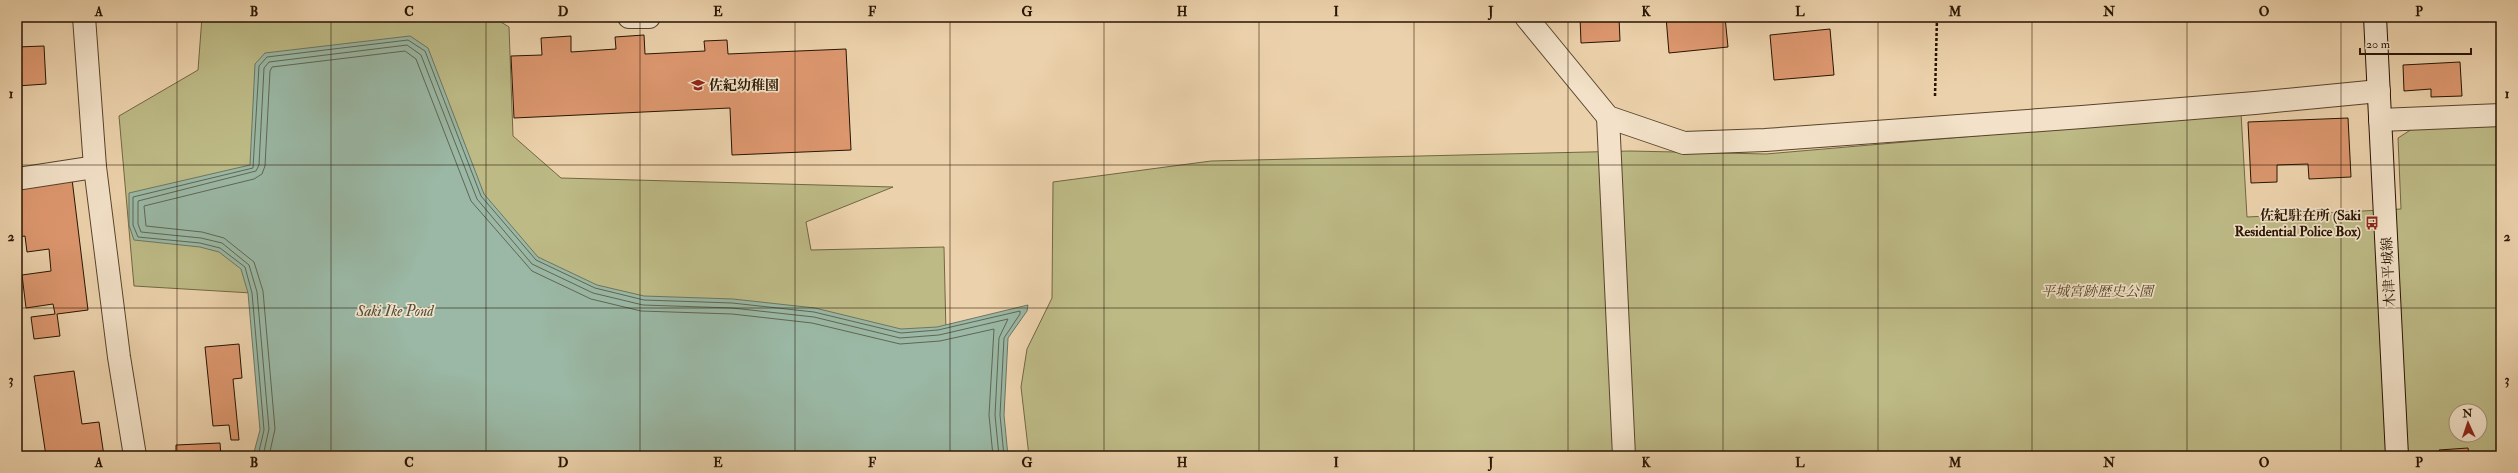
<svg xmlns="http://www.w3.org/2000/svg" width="2518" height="473" viewBox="0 0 2518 473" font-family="'IM FELL Double Pica','Noto Serif JP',serif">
  <rect width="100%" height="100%" fill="#ecd2ac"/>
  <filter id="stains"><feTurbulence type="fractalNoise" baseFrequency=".005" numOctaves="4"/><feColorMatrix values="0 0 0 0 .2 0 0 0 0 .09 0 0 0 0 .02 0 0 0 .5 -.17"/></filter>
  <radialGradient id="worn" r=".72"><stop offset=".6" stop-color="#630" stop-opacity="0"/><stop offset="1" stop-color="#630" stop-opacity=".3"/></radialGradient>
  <g fill="#bdba86" stroke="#726743" fill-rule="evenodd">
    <path d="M 202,17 L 493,17 L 509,27 L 513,136 L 561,178 L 893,187 L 806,222 L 811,250 L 944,247 L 947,376 L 285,295 L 134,286 L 119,116 L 198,70 Z"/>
    <path d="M 2241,113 L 2247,217 L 2401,209 L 2398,138 L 2412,129 L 2501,124 L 2501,456 L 1029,456 L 1021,387 L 1027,349 L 1052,298 L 1053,182 L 1211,161 L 1630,151 L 1766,154 ZM 2456,411 L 2480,411 L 2480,435 L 2456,435 Z"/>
  </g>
  <path fill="#9ab8a5" stroke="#6c7663" d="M 410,36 L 428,48 L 484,194 L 538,257 L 597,285 L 644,296 L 733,299 L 815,308 L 901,329 L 937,327 L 1028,305 L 1027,311 L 1008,338 L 1004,415 L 1008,456 L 253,456 L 260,430 L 248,293 L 241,269 L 219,252 L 200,247 L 134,240 L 129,225 L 129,193 L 250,165 L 255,64 L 265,53 Z"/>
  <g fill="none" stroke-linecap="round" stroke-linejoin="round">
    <g stroke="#606652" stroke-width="1">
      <path d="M 258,456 L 264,430 L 252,293 L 245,267 L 220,248 L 200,243 L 138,237 L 133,225 L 133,197 L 253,168 L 259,66 L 267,57 L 408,40 L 425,51 L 481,196 L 536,260 L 595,288 L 644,300 L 732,303 L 814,312 L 901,333 L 938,330 L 1020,311 L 1020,314 L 1004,338 L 1000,415 L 1004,456"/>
      <path d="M 263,456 L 269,429 L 257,292 L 249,265 L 222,243 L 201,238 L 141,232 L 138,224 L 138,201 L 256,171 L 259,165 L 264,68 L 269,62 L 407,45 L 421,55 L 477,199 L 532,264 L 593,293 L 643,305 L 732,308 L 814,317 L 900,338 L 939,335 L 1008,319 L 999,338 L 995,415 L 999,456"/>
      <path d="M 269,456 L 275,429 L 263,291 L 254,262 L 224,238 L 202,232 L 146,226 L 144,206 L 254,179 L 262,174 L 265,166 L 270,71 L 272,67 L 405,51 L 416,59 L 471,201 L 532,271 L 591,299 L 641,311 L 732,314 L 812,323 L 900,344 L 940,341 L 994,329 L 989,415 L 993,456"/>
    </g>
  </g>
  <g fill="#dd976f" stroke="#271400">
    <path d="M 1580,17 L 1619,17 L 1620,41 L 1581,43 Z"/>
    <path d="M 1666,17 L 1725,17 L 1728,47 L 1669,53 Z"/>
    <path d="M 1830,29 L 1834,75 L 1774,80 L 1770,35 Z"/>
    <path d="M 644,35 L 645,54 L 705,51 L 704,41 L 727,40 L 728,54 L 846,49 L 851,150 L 732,155 L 730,108 L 514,118 L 511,56 L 542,55 L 541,38 L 571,36 L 571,52 L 616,49 L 615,37 Z"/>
    <path d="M 44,46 L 46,84 L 17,86 L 17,47 Z"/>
    <path d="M 2460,62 L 2462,96 L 2431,97 L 2431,89 L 2404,91 L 2403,65 Z"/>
    <path d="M 2348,118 L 2351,177 L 2309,179 L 2308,164 L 2277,165 L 2277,182 L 2251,183 L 2248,122 Z"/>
    <path d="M 72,179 L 88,310 L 57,314 L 60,336 L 34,339 L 31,317 L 55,314 L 53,304 L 26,308 L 22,275 L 51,271 L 49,249 L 27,252 L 25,236 L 17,237 L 17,186 Z"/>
    <path d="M 239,344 L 242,378 L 233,379 L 239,440 L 231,440 L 229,425 L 213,426 L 205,347 Z"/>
    <path d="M 74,371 L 82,424 L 99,422 L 104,456 L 46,456 L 34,376 Z"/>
    <path d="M 220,443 L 221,456 L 176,456 L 176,445 Z"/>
    <path d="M 2468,448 L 2469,456 L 2439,456 L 2439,450 Z"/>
  </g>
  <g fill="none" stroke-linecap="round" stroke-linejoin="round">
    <g stroke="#58442b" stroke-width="24">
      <g id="minor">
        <path d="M 84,17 L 95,167 L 119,357 L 135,456"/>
        <path d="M 629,17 L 649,17"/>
        <path d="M 1526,17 L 1608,117 L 1684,143 L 1765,140 L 2082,117 L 2255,103 L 2379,91"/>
        <path d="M 1608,117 L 1624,456"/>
        <path d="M 2380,120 L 2501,115"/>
        <path d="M 17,179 L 95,167"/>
      </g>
    </g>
    <g stroke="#271400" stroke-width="24">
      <path id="secondary" d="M 2375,17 L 2397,456"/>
    </g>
    <path stroke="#271400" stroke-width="2.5" stroke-dasharray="3 2" stroke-linecap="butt" d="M 1935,96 L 1937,17"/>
    <use href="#minor" stroke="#f3e2c9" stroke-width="22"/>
    <use href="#secondary" stroke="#f3e2c9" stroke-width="22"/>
  </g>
  <path fill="none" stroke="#271400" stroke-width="1" stroke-opacity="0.55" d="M 177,17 L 177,456M 331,17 L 331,456M 486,17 L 486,456M 640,17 L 640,456M 795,17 L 795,456M 950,17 L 950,456M 1104,17 L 1104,456M 1259,17 L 1259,456M 1414,17 L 1414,456M 1568,17 L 1568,456M 1723,17 L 1723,456M 1878,17 L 1878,456M 2032,17 L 2032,456M 2187,17 L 2187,456M 2341,17 L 2341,456M 17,165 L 2501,165M 17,308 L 2501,308"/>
  <defs>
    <g id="school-bare" transform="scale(1.08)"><path d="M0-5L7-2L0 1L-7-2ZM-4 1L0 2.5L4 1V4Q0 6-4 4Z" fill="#8f2418" stroke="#f3e2c9" stroke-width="2.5" paint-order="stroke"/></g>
    <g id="bus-bare" transform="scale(1.08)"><path d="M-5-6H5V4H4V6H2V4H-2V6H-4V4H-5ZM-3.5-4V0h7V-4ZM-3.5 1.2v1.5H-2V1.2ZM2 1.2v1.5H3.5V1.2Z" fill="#8f2418" stroke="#f3e2c9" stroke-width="2.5" paint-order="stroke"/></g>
  </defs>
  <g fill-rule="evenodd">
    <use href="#school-bare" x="698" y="85"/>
    <use href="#bus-bare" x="2372" y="223"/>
  </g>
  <g text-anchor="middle" stroke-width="3.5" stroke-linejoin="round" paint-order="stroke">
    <g font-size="14" font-weight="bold" fill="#271400" stroke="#f3e2c9" text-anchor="start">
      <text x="709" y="90">佐紀幼稚園</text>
      <text x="2361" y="220" text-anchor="end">佐紀駐在所 (Saki<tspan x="2361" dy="16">Residential Police Box)</tspan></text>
    </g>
    <g font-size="14" fill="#271400" stroke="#f3e2c9">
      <text transform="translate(2388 272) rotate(-93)" y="5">木津平城線</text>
    </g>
    <g font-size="14" font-style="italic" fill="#544628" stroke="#f3e2c9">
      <text x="2097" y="296">平城宮跡歴史公園</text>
    </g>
    <g font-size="15" font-style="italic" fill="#4f4d3a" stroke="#f3e2c9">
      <text x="395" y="316">Saki Ike Pond</text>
    </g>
  </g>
  <rect width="2518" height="473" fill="none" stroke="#ecd2ac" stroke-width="44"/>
  <g transform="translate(2468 423) rotate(357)"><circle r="19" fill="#f3e2c9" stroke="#a19079"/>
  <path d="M0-3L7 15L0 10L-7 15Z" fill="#8f2418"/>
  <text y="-6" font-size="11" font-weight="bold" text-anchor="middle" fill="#271400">N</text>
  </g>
  <path d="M2360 48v6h111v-6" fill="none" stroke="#271400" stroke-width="2"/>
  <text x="2366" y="48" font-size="12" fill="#271400" stroke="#f3e2c9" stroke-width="3" paint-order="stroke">20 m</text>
  <rect x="22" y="22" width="2474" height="429" fill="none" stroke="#271400" stroke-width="1.5"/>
  <g font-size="13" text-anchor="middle" font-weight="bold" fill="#271400">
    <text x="99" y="16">A</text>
    <text x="254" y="16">B</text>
    <text x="409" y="16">C</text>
    <text x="563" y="16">D</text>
    <text x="718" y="16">E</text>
    <text x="872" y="16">F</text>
    <text x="1027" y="16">G</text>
    <text x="1182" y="16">H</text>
    <text x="1336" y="16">I</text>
    <text x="1491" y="16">J</text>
    <text x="1646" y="16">K</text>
    <text x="1800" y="16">L</text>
    <text x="1955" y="16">M</text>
    <text x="2109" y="16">N</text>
    <text x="2264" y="16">O</text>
    <text x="2419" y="16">P</text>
    <text x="11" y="98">1</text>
    <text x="2507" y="98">1</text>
    <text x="11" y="241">2</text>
    <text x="2507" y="241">2</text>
    <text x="11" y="384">3</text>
    <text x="2507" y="384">3</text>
    <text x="99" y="467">A</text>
    <text x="254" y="467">B</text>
    <text x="409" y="467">C</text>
    <text x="563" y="467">D</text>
    <text x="718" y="467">E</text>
    <text x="872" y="467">F</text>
    <text x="1027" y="467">G</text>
    <text x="1182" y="467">H</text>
    <text x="1336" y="467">I</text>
    <text x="1491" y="467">J</text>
    <text x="1646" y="467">K</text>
    <text x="1800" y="467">L</text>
    <text x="1955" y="467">M</text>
    <text x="2109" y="467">N</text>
    <text x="2264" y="467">O</text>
    <text x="2419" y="467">P</text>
  </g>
  <rect width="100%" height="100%" filter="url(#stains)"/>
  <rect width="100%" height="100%" fill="url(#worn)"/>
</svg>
